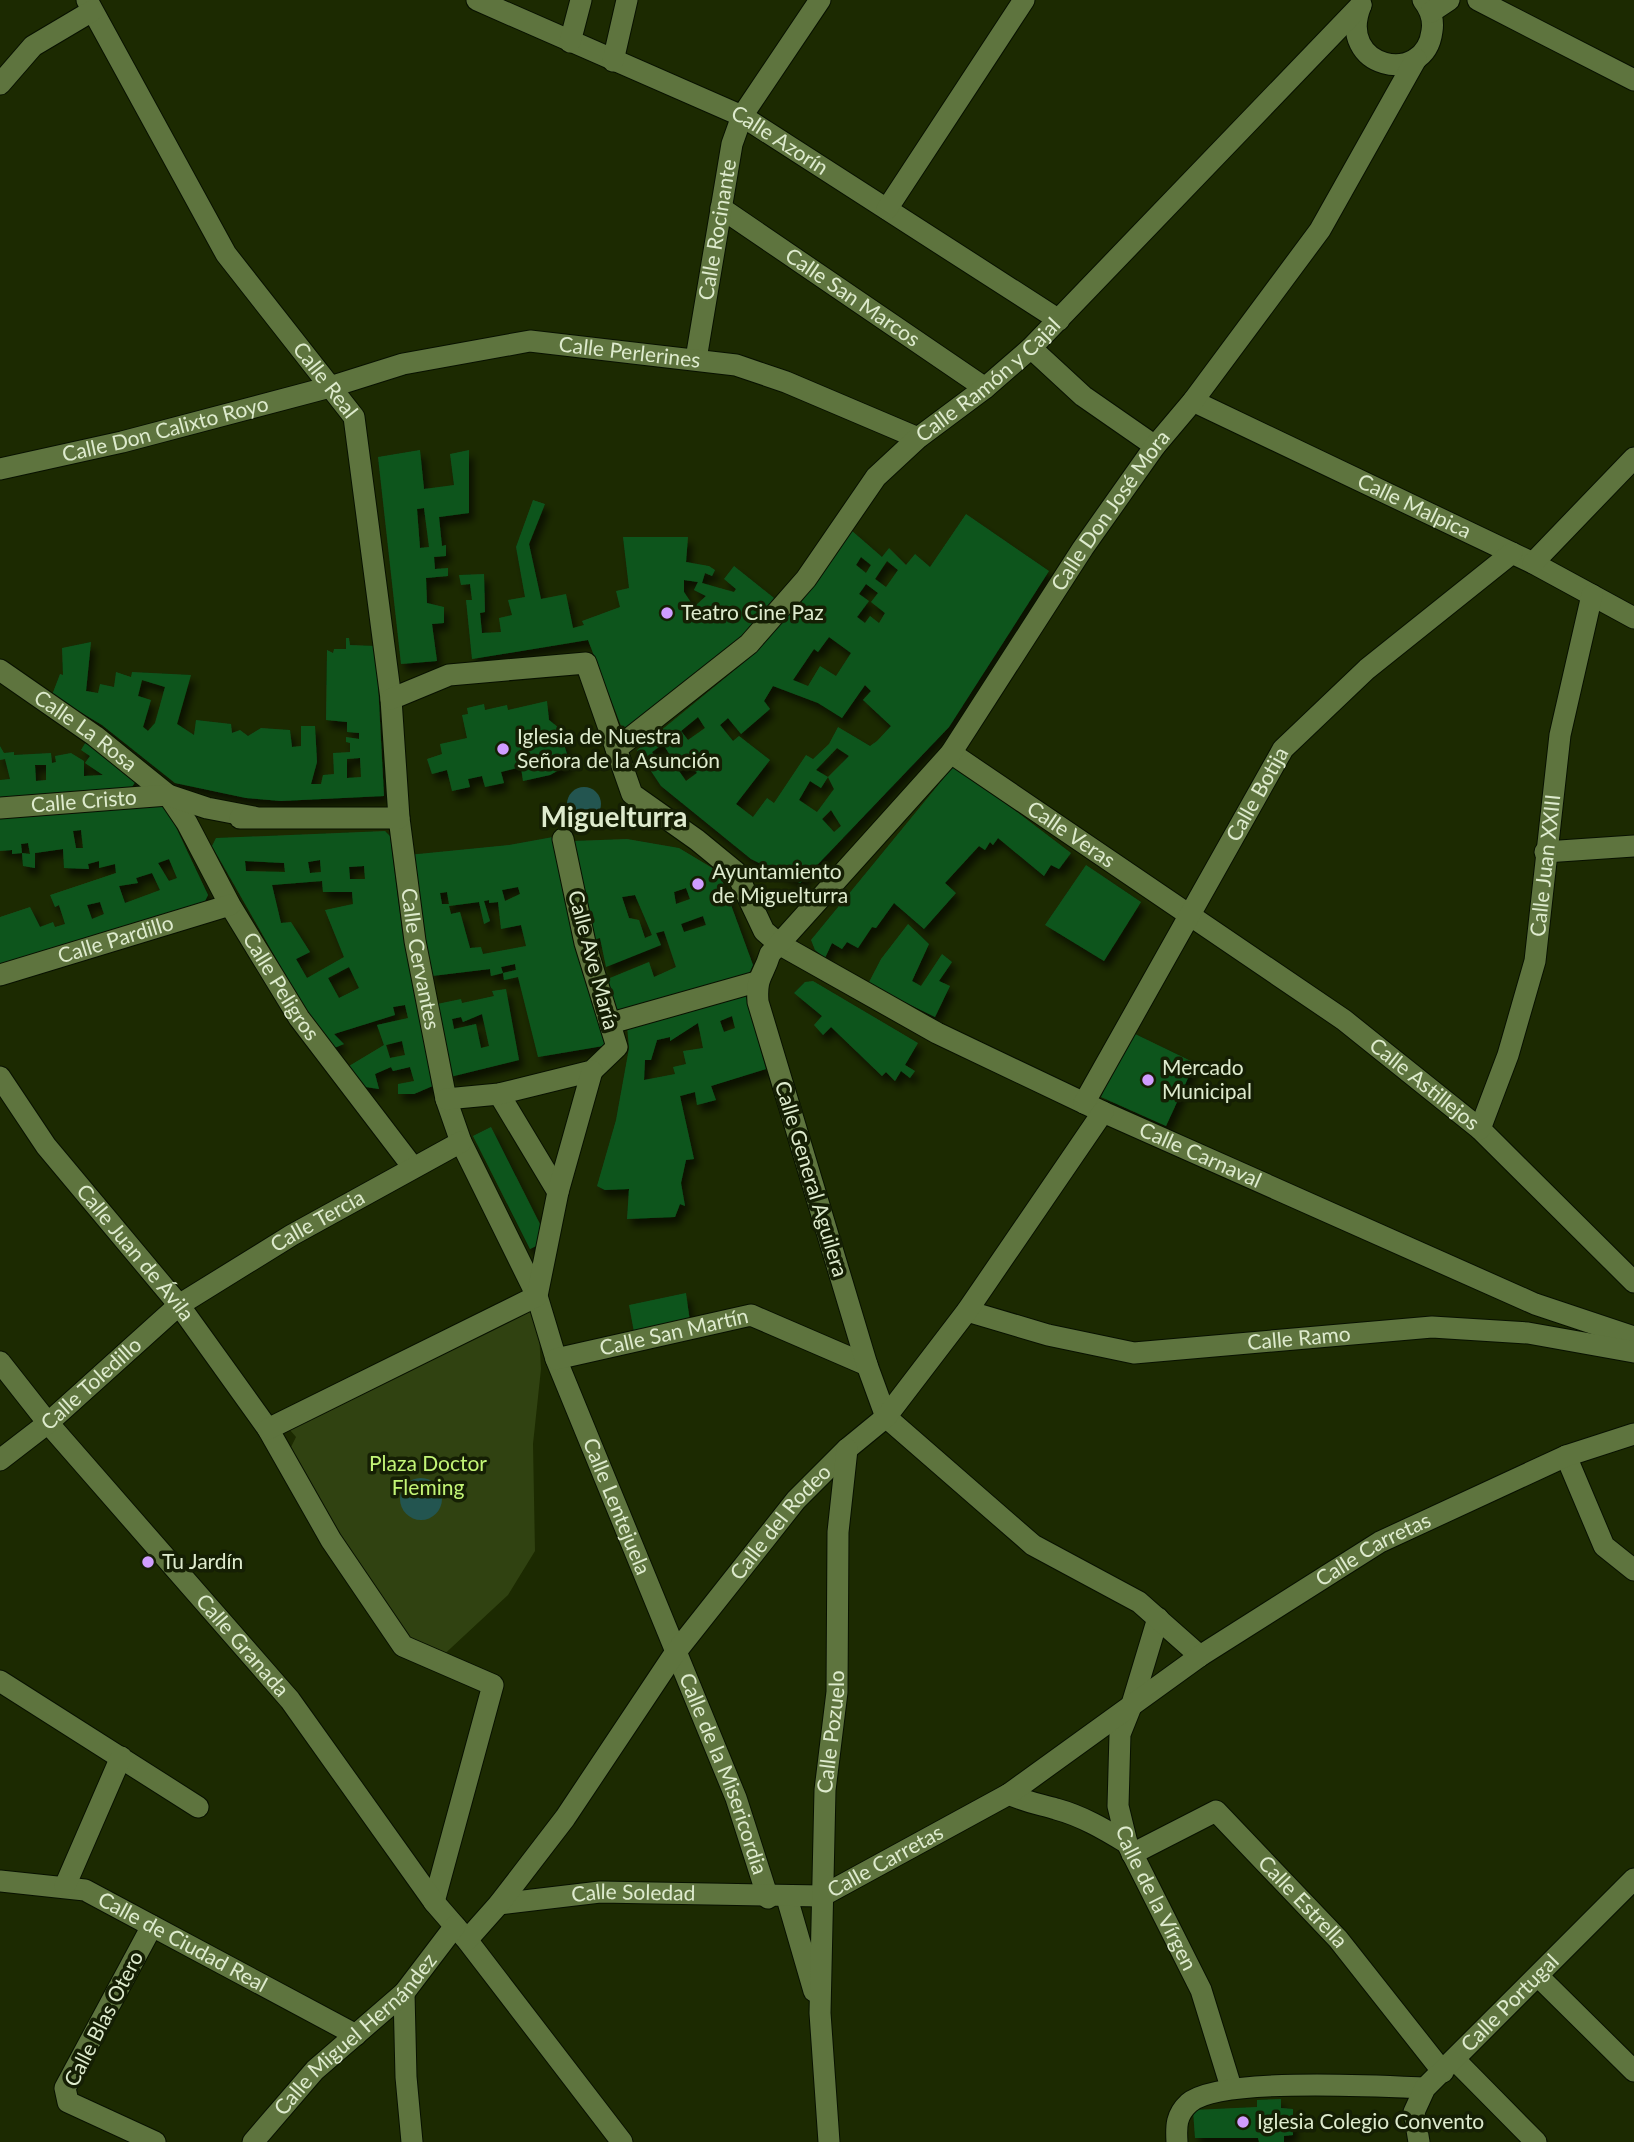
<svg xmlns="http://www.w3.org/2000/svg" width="1634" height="2142" viewBox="0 0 1634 2142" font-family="Lato,sans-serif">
  <defs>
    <filter id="shadow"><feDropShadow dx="4.5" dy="7" stdDeviation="3.5" flood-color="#0009"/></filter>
  </defs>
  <rect width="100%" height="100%" fill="#1c2a01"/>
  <path fill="#304211" d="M 537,1296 L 541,1369 L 533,1444 L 535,1551 L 508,1595 L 437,1661 L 404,1638 L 293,1461 L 291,1447 L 296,1437 L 290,1430 Z"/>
  <g fill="#235550">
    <circle cx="584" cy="804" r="17"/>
    <circle cx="421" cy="1499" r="21"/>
  </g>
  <g fill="#0e541f" fill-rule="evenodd" filter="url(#shadow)">
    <path d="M 420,450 L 424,489 L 454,485 L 450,454 L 469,450 L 469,513 L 439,517 L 442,546 L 446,545 L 446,556 L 434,557 L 435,569 L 448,568 L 448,576 L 426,578 L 427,603 L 444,607 L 444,623 L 432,624 L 437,661 L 401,664 L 378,457 ZM 424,508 L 429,547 L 420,548 L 417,509 Z"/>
    <path d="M 533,500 L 545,504 L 529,544 L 541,599 L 566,594 L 573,628 L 584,625 L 582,621 L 620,607 L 616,591 L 629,588 L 623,537 L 688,537 L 686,562 L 709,566 L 715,570 L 712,576 L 705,573 L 702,583 L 734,592 L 736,589 L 724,579 L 734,566 L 774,598 L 746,635 L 623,731 L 588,640 L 472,659 L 466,600 L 472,600 L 470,584 L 461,585 L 459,575 L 484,574 L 485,612 L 480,613 L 482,633 L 501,632 L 499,618 L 512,615 L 508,600 L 525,597 L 516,547 ZM 684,580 L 698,582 L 694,590 L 706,596 L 694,607 L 684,592 Z"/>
    <path d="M 966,514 L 1049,571 L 949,727 L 800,883 L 751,859 L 661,786 L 637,750 L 747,660 L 803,600 L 851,530 L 882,557 L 889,548 L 906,565 L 915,554 L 930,567 ZM 861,557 L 871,565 L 866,573 L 856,565 ZM 887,561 L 898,570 L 886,587 L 875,579 ZM 866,584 L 878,593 L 871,602 L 885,613 L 879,623 L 870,616 L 865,623 L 857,617 L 869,601 L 859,594 ZM 829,637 L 851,653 L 836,676 L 820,666 L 808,686 L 793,680 L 814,649 L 818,652 ZM 865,685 L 871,691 L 863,700 L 891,726 L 877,741 L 870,746 L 838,727 L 829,744 L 813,759 L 806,755 L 774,803 L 767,798 L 753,817 L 736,804 L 770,760 L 739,736 L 733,741 L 720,725 L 728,718 L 741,734 L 770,709 L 764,701 L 773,686 L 818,703 L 842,718 ZM 698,717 L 705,728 L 688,740 L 681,731 ZM 663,744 L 670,755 L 659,763 L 652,752 ZM 837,748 L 849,756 L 828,777 L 816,770 ZM 692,767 L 697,773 L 686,781 L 679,771 ZM 828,777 L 834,789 L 817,812 L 799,800 L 810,781 L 821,788 ZM 831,810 L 841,826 L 834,832 L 822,819 Z"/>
    <path d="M 346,638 L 349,638 L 350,645 L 376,646 L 384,796 L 281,801 L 246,798 L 175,783 L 102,725 L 52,695 L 60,674 L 63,675 L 62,648 L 91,642 L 86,691 L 98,693 L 100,684 L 114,687 L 116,672 L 131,677 L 132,672 L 191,675 L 177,724 L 194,735 L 196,720 L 231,724 L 232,733 L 240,730 L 248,736 L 261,728 L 290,730 L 292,747 L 301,746 L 301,726 L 315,726 L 317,762 L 311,784 L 321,784 L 323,775 L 334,774 L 333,753 L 350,752 L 350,743 L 346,742 L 346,737 L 359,739 L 359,733 L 347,732 L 347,722 L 326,720 L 327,650 L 333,653 L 334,649 L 346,649 ZM 142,680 L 165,687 L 155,723 L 148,731 L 143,727 L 151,700 L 138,696 ZM 360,758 L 361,777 L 347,778 L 347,759 Z"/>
    <path d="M 547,701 L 549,720 L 559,728 L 570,764 L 550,775 L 523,781 L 521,767 L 501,772 L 504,783 L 485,787 L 482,776 L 468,779 L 470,787 L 452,791 L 447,770 L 432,774 L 427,759 L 442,754 L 440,744 L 467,738 L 462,715 L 468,714 L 467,708 L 484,704 L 485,710 L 507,705 L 508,710 Z"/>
    <path d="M 87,740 L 137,779 L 132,787 L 0,797 L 0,780 L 10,779 L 5,759 L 0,760 L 0,746 L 4,753 L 14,752 L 14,755 L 51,753 L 52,763 L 56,762 L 55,756 L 71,753 L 84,761 L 84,776 L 103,775 L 85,763 L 90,756 L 81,750 ZM 35,765 L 46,765 L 46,780 L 36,781 Z"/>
    <path d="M 958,767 L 1071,853 L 1059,869 L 1051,865 L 1044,876 L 998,838 L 993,845 L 990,842 L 985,850 L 979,846 L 945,883 L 956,893 L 924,929 L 894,903 L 876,928 L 872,927 L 858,948 L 847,942 L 842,949 L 832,943 L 825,958 L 815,950 L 811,940 L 952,768 Z"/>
    <path d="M 165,804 L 208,895 L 204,903 L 0,968 L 0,917 L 30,907 L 40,927 L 53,922 L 55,927 L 65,924 L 59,905 L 55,907 L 50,895 L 116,873 L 115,864 L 99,868 L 99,861 L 88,864 L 89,869 L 64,868 L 63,849 L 35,853 L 35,868 L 23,866 L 22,853 L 30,854 L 28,843 L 21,844 L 22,853 L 12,854 L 12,850 L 0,851 L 0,814 ZM 81,830 L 83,848 L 76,848 L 73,831 ZM 169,859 L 177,878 L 169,881 L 158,863 ZM 152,873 L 160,890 L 125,903 L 119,886 L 138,883 L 136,878 ZM 100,902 L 104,914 L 92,919 L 87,905 Z"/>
    <path d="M 385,831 L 390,836 L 402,930 L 435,1085 L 414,1094 L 398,1094 L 398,1084 L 414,1081 L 410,1067 L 393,1071 L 391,1067 L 375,1074 L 379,1089 L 359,1086 L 344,1069 L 384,1045 L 377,1025 L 408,1018 L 405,1005 L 393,1007 L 395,1015 L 334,1034 L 344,1044 L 327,1051 L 311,1018 L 278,969 L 281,967 L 212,846 L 216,838 ZM 320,860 L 321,872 L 310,873 L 308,862 ZM 245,861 L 284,863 L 285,872 L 246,871 ZM 364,866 L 365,879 L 350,879 L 349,867 ZM 322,881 L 323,892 L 352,892 L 353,904 L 325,910 L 344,957 L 307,978 L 296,959 L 310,952 L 291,922 L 281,923 L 272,885 ZM 349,967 L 359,988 L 339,998 L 328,978 ZM 402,1041 L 405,1055 L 390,1058 L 386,1045 Z"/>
    <path d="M 553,837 L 571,927 L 609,1045 L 538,1057 L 518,977 L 504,980 L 503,973 L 516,970 L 515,964 L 501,967 L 503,973 L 491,976 L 490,969 L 432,976 L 408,855 L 509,845 ZM 518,887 L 520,894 L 505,901 L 502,890 ZM 447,892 L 449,904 L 442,904 L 440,893 ZM 489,900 L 489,903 L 498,902 L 501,929 L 521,925 L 526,946 L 483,954 L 481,947 L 470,948 L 460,912 L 451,914 L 449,906 L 479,902 L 484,924 L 490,921 L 484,901 Z"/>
    <path d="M 627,839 L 679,848 L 719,872 L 753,965 L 749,974 L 622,1013 L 616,1009 L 605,980 L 649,962 L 654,977 L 676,967 L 664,931 L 656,933 L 661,945 L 606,967 L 600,938 L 593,940 L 573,841 ZM 686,888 L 690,899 L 676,904 L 674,892 ZM 635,895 L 652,935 L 645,938 L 639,920 L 629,918 L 622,897 ZM 703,916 L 706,925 L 684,932 L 681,924 Z"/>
    <path d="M 1086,865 L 1141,902 L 1104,961 L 1045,925 Z"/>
    <path d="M 908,924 L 929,944 L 912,981 L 921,986 L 942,954 L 952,962 L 939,981 L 950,986 L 935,1017 L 868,984 L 881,959 Z"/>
    <path d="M 813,981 L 918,1043 L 905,1065 L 915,1071 L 910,1078 L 901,1071 L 895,1081 L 886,1072 L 882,1076 L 831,1027 L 823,1035 L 814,1025 L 822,1016 L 794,993 L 805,982 Z"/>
    <path d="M 506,989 L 519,1060 L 450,1077 L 437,1004 L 461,999 L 462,1003 L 494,996 L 492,991 ZM 482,1014 L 489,1046 L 481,1048 L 476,1024 L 454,1029 L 452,1019 L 461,1017 L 463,1022 Z"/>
    <path d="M 744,990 L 766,1069 L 711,1086 L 716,1100 L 697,1105 L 695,1092 L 680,1096 L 694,1159 L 686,1160 L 681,1183 L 685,1206 L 680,1204 L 675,1217 L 627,1219 L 629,1189 L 605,1190 L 597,1186 L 616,1120 L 629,1048 L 627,1026 ZM 732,1016 L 735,1028 L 724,1032 L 720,1021 ZM 698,1023 L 703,1048 L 683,1051 L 686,1064 L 673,1067 L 675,1074 L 644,1080 L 645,1060 L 651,1060 L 657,1040 L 670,1037 L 670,1041 Z"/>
    <path d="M 1131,1032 L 1195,1063 L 1166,1126 L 1101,1097 Z"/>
    <path d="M 491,1127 L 548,1240 L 530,1249 L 473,1136 Z"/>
    <path d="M 686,1293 L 690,1322 L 634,1332 L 629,1305 Z"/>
    <path d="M 1281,2099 L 1281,2108 L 1293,2109 L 1293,2135 L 1284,2136 L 1284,2142 L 1259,2142 L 1258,2138 L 1195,2138 L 1193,2110 L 1257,2107 L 1257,2100 Z"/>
  </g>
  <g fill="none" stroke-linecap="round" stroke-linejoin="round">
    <g stroke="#081100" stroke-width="23">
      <g id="minor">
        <path id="s1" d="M 87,0 L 226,254 L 354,417 L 391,699 L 399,818 L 415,941 L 446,1099 L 461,1142 L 537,1296 L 556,1359 L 736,1798 L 768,1898"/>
        <path id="s2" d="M 477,0 L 742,116 L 1059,320"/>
        <path d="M 1478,0 L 1634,80"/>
        <path d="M 1361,5 C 1335,68 1425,88 1432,31 C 1434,19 1430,9 1423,0"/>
        <path d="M 1431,12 L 1449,0"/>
        <path d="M 570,42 L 581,0"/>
        <path d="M 613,61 L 627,0"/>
        <path d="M 0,84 L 33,46 L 92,11"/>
        <path id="s3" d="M 721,208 L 985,388"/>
        <path d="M 887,209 L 1024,0"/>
        <path d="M 1031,348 L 1083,396 L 1155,446"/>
        <path id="s4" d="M 696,359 L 732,144 L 742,116 L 820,0"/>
        <path id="s5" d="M 1193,401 L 1533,563 L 1634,618"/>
        <path id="s6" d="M 0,469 L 122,442 L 330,387 L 403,364 L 530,341 L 736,365 L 786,382 L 918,438"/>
        <path d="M 1533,563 L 1634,458"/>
        <path id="s7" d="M 0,670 L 95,736 L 168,795 L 187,823 L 230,905 L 299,1018 L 412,1166"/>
        <path id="s8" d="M 391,699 L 449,675 L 586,663 L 632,794 L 697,840 L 736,872 L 764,931 L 779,944 L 937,1033 L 1103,1112 L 1535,1304 L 1634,1337"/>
        <path id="s9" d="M 616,749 L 749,644 L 806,579 L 876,477 L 918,438 L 985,388 L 1031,348 L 1361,5"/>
        <path id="s10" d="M 951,753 L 1344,1020 L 1480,1129 L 1634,1282"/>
        <path id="s11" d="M 0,808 L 168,795 L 207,808 L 254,817"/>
        <path d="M 240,818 L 399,818"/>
        <path d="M 1545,852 L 1634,846"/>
        <path id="s12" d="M 0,975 L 230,905"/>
        <path d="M 611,1023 L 756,982"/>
        <path id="s13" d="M 0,1077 L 46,1146 L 179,1305 L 268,1429 L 331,1540 L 403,1646 L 493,1685 L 434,1902"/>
        <path d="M 499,1094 L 558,1192"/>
        <path d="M 446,1099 L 499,1094 L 592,1071 L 617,1047 L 585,943 L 563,839"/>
        <path id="s14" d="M 1084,1103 L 1283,749 L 1367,669 L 1512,553"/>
        <path id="s15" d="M 1480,1129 L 1508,1055 L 1535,961 L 1560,735 L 1592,595"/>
        <path id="s16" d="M 967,1311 L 1048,1335 L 1134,1353 L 1432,1327 L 1528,1333 L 1634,1352"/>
        <path id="s17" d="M 556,1359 L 751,1315 L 867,1365"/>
        <path id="s18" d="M 0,1362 L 48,1423 L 290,1700 L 434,1902 L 467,1940 L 622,2142"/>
        <path d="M 268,1429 L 537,1296 L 558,1192 L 592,1071"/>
        <path d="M 1566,1456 L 1604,1546 L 1634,1570"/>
        <path id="s19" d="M 0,1460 L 48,1423 L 179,1305 L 292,1235 L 461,1142"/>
        <path id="s20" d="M 1158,1618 L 1132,1704 L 1120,1734 L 1118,1806 L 1127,1843 L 1201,1990 L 1231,2087"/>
        <path id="s21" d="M 1200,1656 L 1139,1602 L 1033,1545 L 886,1417 L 867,1365 L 758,1002 C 756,976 763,977 770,954 L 951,753 L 1083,548 L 1155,446 L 1193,401 L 1320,230 L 1416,59"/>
        <path d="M 0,1681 L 198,1807"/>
        <path d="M 1009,1794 C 1025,1802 1039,1804 1056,1809 C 1082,1816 1104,1829 1127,1843"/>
        <path id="s22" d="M 1132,1854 L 1216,1811 L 1338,1939 L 1443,2072"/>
        <path id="s23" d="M 0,1881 L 85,1890 L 356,2035"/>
        <path d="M 65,1886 L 121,1757"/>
        <path d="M 787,1898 L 814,1991"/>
        <path id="s24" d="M 499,1904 L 600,1892 L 822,1896 L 1009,1794 L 1200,1656 L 1380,1542 L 1566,1456 L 1634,1434"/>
        <path d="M 152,1926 L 65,2088 L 68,2102 L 155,2142"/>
        <path id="s25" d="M 467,1940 L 499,1904 L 565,1818 L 675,1653 L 796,1500 L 847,1449 L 886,1417 L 967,1311 L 1103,1112"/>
        <path d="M 1538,1976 L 1634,2071"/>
        <path d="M 404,1993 L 406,2077 L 412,2142"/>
        <path d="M 1455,2060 L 1536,2142"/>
        <path id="s26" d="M 253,2142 L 315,2070 L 404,1993 L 455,1926"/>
        <path id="s27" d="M 829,2142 L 820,2013 L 825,1790 L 837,1692 L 838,1532 L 847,1449"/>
        <path d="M 1177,2142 C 1176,2126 1176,2115 1189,2103 C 1218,2077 1381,2086 1425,2088"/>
        <path id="s28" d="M 1419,2142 L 1414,2112 L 1425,2088 L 1634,1879"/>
      </g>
    </g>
    <use href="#minor" stroke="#5e743e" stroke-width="21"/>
  </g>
  <g fill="#d09dff" stroke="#151f04" stroke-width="2.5">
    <circle cx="667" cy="613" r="7"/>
    <circle cx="503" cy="749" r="7"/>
    <circle cx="698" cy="884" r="7"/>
    <circle cx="1148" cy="1080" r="7"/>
    <circle cx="148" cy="1562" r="7"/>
    <circle cx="1243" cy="2122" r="7"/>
  </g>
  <g text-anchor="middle" stroke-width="7" stroke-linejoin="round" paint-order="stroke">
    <g font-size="21" fill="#deebce" stroke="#151f04">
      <text dy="7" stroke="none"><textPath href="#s2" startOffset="334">Calle Azorín</textPath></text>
      <text dy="7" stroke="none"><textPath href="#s4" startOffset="131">Calle Rocinante</textPath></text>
      <text dy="7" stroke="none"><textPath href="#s3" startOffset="159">Calle San Marcos</textPath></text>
      <text dy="7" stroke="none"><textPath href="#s6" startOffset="646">Calle Perlerines</textPath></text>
      <text dy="7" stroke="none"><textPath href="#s9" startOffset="528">Calle Ramón y Cajal</textPath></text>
      <text dy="7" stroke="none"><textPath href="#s1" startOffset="450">Calle Real</textPath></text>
      <text dy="7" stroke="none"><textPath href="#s6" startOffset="170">Calle Don Calixto Royo</textPath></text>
      <text dy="7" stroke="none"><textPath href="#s5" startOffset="245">Calle Malpica</textPath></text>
      <text dy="7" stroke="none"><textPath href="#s21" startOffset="1442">Calle Don José Mora</textPath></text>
      <text dy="7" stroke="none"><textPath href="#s7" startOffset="105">Calle La Rosa</textPath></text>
      <text dy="7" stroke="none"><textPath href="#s14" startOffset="354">Calle Botija</textPath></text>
      <text dy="7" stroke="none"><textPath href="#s11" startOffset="84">Calle Cristo</textPath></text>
      <text dy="7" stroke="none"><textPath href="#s10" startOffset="145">Calle Veras</textPath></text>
      <text dy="7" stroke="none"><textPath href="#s15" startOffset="273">Calle Juan XXIII</textPath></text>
      <text dy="7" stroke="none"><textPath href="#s12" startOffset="121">Calle Pardillo</textPath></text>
      <text dy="7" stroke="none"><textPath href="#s1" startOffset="1043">Calle Cervantes</textPath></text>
      <text transform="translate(593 960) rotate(75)" y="7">Calle Ave María</text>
      <text dy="7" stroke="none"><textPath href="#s7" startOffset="432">Calle Peligros</textPath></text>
      <text dy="7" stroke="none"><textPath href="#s10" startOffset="578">Calle Astillejos</textPath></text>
      <text dy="7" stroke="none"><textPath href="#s8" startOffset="1026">Calle Carnaval</textPath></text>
      <text transform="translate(811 1179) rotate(73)" y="7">Calle General Aguilera</text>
      <text dy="7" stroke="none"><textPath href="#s19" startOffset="399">Calle Tercia</textPath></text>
      <text dy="7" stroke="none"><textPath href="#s13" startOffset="222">Calle Juan de Ávila</textPath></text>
      <text dy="7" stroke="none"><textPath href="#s17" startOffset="121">Calle San Martín</textPath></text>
      <text dy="7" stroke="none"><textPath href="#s16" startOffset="338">Calle Ramo</textPath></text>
      <text dy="7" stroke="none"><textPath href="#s19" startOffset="119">Calle Toledillo</textPath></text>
      <text dy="7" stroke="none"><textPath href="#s1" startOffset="1628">Calle Lentejuela</textPath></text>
      <text dy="7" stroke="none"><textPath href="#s25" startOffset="523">Calle del Rodeo</textPath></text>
      <text dy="7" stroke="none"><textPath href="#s24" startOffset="976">Calle Carretas</textPath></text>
      <text dy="7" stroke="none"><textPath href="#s18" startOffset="373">Calle Granada</textPath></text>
      <text dy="7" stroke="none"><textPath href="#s27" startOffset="411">Calle Pozuelo</textPath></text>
      <text dy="7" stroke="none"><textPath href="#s1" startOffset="1916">Calle de la Misericordia</textPath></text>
      <text dy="7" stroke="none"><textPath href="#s24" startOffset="396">Calle Carretas</textPath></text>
      <text dy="7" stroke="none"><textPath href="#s24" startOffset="135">Calle Soledad</textPath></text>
      <text dy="7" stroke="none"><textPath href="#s20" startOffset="294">Calle de la Vírgen</textPath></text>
      <text dy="7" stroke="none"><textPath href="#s22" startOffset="220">Calle Estrella</textPath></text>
      <text dy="7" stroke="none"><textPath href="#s23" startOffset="196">Calle de Ciudad Real</textPath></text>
      <text dy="7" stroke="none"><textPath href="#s28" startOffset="177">Calle Portugal</textPath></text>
      <text transform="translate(104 2019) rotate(-63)" y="7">Calle Blas Otero</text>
      <text dy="7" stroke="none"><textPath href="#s26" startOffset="149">Calle Miguel Hernández</textPath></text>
    </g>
    <g font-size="21" fill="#deebce" stroke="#151f04" text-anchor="start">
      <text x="681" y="620">Teatro Cine Paz</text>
      <text x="517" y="744">Iglesia de Nuestra<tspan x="517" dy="24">Señora de la Asunción</tspan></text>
      <text x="712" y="879">Ayuntamiento<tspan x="712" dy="24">de Miguelturra</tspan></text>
      <text x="1162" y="1075">Mercado<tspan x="1162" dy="24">Municipal</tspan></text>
      <text x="162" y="1569">Tu Jardín</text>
      <text x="1257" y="2129">Iglesia Colegio Convento</text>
    </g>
    <g font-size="21" fill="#c3f576" stroke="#151f04">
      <text x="428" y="1471">Plaza Doctor<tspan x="428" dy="24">Fleming</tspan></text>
    </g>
    <g font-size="28" font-weight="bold" fill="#deebce" stroke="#151f04">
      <text x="614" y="827">Miguelturra</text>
    </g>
  </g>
</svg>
